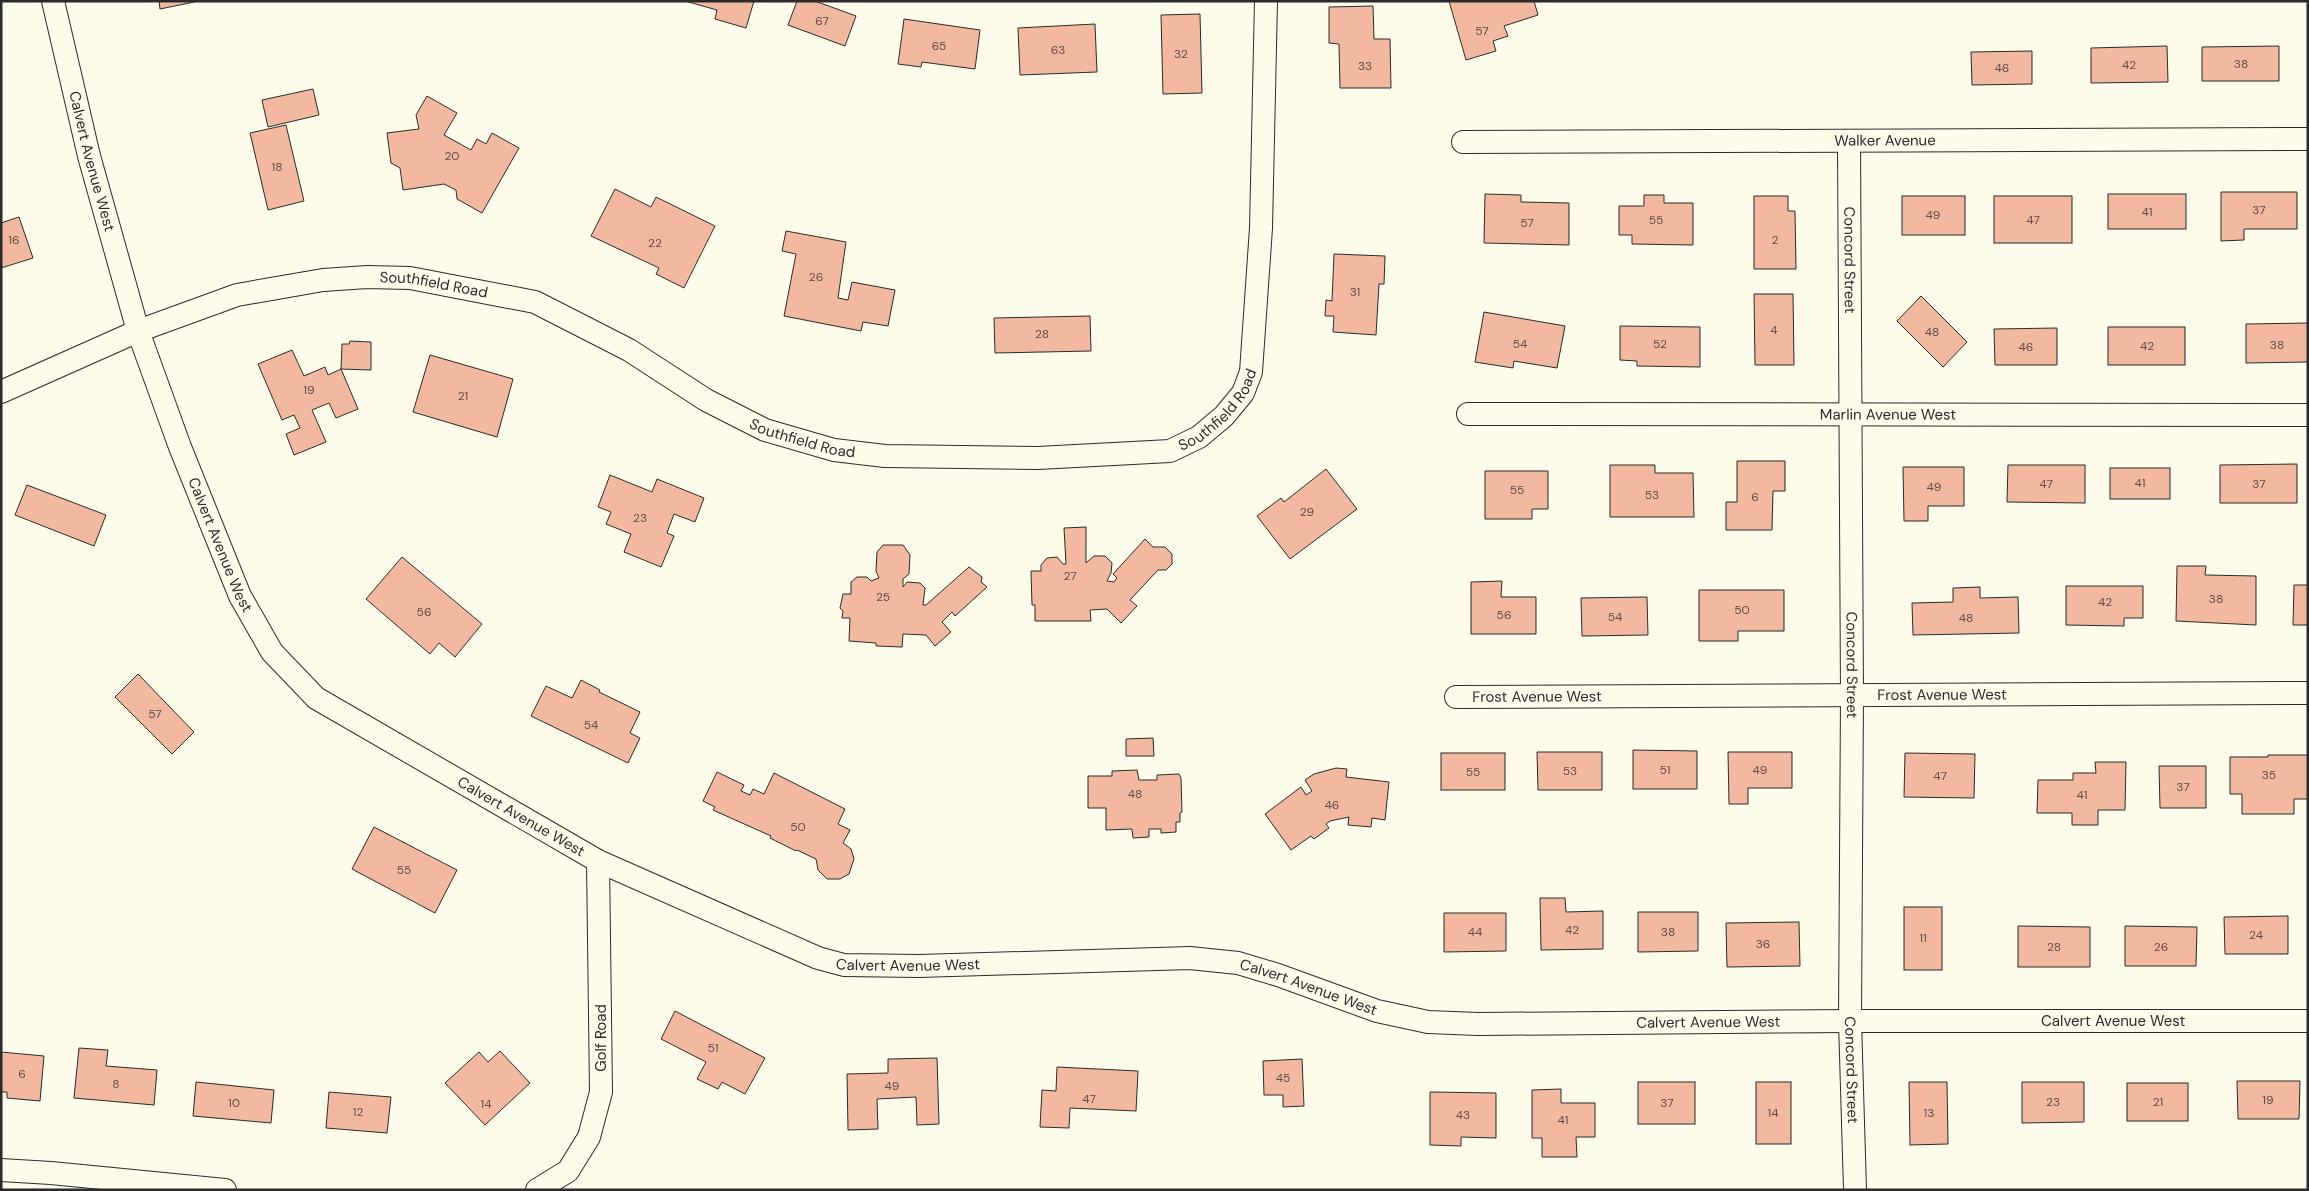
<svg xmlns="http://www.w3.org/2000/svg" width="2309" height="1191" viewBox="0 0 2309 1191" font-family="'DM Sans',sans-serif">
  <rect width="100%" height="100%" fill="#fdfbea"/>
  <g fill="#f2b8a0" stroke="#2b2b2b">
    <path d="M 159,1 L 199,1 L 160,9 Z"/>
    <path d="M 685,1 L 754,1 L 746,28 L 715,19 L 717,10 Z"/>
    <path d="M 797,1 L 815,1 L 856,16 L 845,46 L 788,25 Z"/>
    <path d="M 1449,1 L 1534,1 L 1538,15 L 1504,26 L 1508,36 L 1493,41 L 1496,51 L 1466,60 Z"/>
    <path d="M 1373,6 L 1374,39 L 1390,39 L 1391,88 L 1340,88 L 1339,44 L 1329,43 L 1329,7 Z"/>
    <path d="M 1200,14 L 1202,93 L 1163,94 L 1161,15 Z"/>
    <path d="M 904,19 L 980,30 L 975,69 L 922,62 L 921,67 L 898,64 Z"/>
    <path d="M 1095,24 L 1097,72 L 1020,75 L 1018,28 Z"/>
    <path d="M 2167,46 L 2168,82 L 2091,83 L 2091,48 Z"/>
    <path d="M 2279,46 L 2279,81 L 2202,81 L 2202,47 Z"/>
    <path d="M 2032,51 L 2032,84 L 1972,85 L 1971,52 Z"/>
    <path d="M 313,89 L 319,115 L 268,127 L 262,100 Z"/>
    <path d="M 427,96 L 457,113 L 444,135 L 471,150 L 477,139 L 486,144 L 492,133 L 519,148 L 482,213 L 457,199 L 456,190 L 444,184 L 403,190 L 400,168 L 391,163 L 387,133 L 419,129 L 416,115 Z"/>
    <path d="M 286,125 L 304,201 L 268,210 L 250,133 Z"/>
    <path d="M 615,189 L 651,207 L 656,197 L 715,226 L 684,288 L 656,274 L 659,268 L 591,236 Z"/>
    <path d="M 2221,192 L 2297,192 L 2297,229 L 2244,229 L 2244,240 L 2221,241 Z"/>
    <path d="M 1485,194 L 1521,195 L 1521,202 L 1569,203 L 1569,245 L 1484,243 Z"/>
    <rect x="2108" y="194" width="78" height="35"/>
    <path d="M 1644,195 L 1664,195 L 1664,203 L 1693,203 L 1693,245 L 1632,244 L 1632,235 L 1619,235 L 1619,206 L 1644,206 Z"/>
    <path d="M 1754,196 L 1788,196 L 1788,211 L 1795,211 L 1796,269 L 1754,269 Z"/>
    <rect x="1902" y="196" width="63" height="39"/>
    <rect x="1994" y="196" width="78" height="47"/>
    <path d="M 19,217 L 33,258 L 1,268 L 1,223 Z"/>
    <path d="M 786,231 L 846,242 L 838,298 L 848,300 L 852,282 L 895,290 L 888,326 L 863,322 L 861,331 L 784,316 L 796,254 L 782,251 Z"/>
    <path d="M 1334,254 L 1385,256 L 1384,284 L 1379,284 L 1376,335 L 1333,332 L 1334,316 L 1325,316 L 1326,300 L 1332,301 Z"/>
    <path d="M 1754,294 L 1793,294 L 1794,365 L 1755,365 Z"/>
    <path d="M 1921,296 L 1967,342 L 1943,367 L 1897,321 Z"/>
    <path d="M 1484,312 L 1565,326 L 1557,368 L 1514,361 L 1513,368 L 1475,362 Z"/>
    <path d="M 1090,316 L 1091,351 L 995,353 L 994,318 Z"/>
    <path d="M 2308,323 L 2308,362 L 2246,363 L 2246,324 Z"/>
    <path d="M 1620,326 L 1700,327 L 1700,367 L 1637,366 L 1637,361 L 1620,360 Z"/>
    <rect x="2108" y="327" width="77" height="38"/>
    <path d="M 2057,328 L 2057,365 L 1995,365 L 1994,329 Z"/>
    <path d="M 350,341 L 371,342 L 371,370 L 341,369 L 342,344 L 349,344 Z"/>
    <path d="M 292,350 L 304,376 L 325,367 L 328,375 L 341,369 L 358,409 L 336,418 L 329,403 L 312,410 L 326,442 L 294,455 L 286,434 L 300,428 L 294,415 L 282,420 L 258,364 Z"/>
    <path d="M 430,355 L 513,379 L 497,437 L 413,412 Z"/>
    <path d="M 1737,461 L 1785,461 L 1785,491 L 1773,491 L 1772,530 L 1726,530 L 1726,502 L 1737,502 Z"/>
    <path d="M 2297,464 L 2297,503 L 2220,503 L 2220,465 Z"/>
    <path d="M 1610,465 L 1655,465 L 1655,473 L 1693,473 L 1694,517 L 1610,517 Z"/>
    <path d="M 2008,465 L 2085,465 L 2085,503 L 2007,502 Z"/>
    <path d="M 1903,467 L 1964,467 L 1964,506 L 1928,506 L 1928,521 L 1904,521 Z"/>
    <rect x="2110" y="468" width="60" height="31"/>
    <path d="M 1326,469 L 1357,509 L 1290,559 L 1257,516 L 1281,498 L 1284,502 Z"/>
    <path d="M 1485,471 L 1548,471 L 1548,509 L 1532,509 L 1532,519 L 1485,519 Z"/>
    <path d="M 610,475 L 652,492 L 657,479 L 704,498 L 695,522 L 674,514 L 667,533 L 674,536 L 661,567 L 624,552 L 631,534 L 606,524 L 611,512 L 598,507 Z"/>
    <path d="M 27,485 L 106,515 L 94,546 L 15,515 Z"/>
    <path d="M 1086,527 L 1086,563 L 1094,556 L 1105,556 L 1112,563 L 1111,573 L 1107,581 L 1114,582 L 1117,578 L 1113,574 L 1145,539 L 1153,547 L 1165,547 L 1172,554 L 1172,564 L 1166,570 L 1158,570 L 1130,600 L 1137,606 L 1121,623 L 1107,609 L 1090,610 L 1091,621 L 1035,621 L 1035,605 L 1032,605 L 1031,571 L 1041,571 L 1041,565 L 1047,558 L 1057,557 L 1063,564 L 1066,564 L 1064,528 Z"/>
    <path d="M 883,545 L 903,545 L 910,555 L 909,574 L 903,579 L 903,587 L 907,582 L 920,583 L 925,588 L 923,605 L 926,605 L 969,567 L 982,577 L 981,582 L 987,587 L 955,616 L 952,612 L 942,622 L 951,632 L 935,646 L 926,635 L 903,634 L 902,647 L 876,646 L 876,643 L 849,641 L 850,618 L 842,618 L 843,611 L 840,608 L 843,594 L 851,594 L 851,582 L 857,577 L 867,577 L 871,581 L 879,578 L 876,571 L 877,552 Z"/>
    <path d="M 402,557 L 482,624 L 455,657 L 439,643 L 430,654 L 366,599 Z"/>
    <path d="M 2177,566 L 2206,566 L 2205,575 L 2256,576 L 2256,625 L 2176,621 Z"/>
    <path d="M 1502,581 L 1501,597 L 1536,597 L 1536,634 L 1471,634 L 1471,582 Z"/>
    <path d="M 2294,585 L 2308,585 L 2308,625 L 2293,625 Z"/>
    <path d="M 2066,586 L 2143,586 L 2143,618 L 2124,618 L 2124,626 L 2066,625 Z"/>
    <path d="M 1980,587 L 1980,598 L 2018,597 L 2019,633 L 1913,635 L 1912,603 L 1953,602 L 1953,588 Z"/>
    <path d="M 1699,590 L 1784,590 L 1784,631 L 1738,631 L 1738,641 L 1699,641 Z"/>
    <path d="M 1647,597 L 1648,635 L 1582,636 L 1581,598 Z"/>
    <path d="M 138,674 L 194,732 L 172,754 L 115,697 Z"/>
    <path d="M 581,680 L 600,690 L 599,692 L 640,712 L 630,733 L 640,738 L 628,763 L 531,716 L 546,686 L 572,698 Z"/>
    <path d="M 1153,738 L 1154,756 L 1126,756 L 1126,739 Z"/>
    <path d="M 1633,750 L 1697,751 L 1697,789 L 1633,789 Z"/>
    <path d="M 1537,752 L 1602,752 L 1602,790 L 1538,790 Z"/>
    <path d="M 1728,752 L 1792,752 L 1792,788 L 1748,788 L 1748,804 L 1729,804 Z"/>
    <rect x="1441" y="753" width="64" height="37"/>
    <path d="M 1905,753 L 1975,754 L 1974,798 L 1904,797 Z"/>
    <path d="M 2268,755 L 2308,755 L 2308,799 L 2294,799 L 2294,814 L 2242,814 L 2242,794 L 2230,794 L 2230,757 L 2268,757 Z"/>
    <path d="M 2095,762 L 2126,762 L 2125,810 L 2098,810 L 2098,825 L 2072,825 L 2072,813 L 2037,813 L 2038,780 L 2073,780 L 2073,773 L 2096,773 Z"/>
    <path d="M 2159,766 L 2206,766 L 2206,808 L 2160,808 Z"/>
    <path d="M 1336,768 L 1347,769 L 1346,777 L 1389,782 L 1385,820 L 1372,818 L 1371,827 L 1348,825 L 1349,817 L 1330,821 L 1326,824 L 1329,828 L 1314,839 L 1311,836 L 1291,850 L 1265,814 L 1301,787 L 1306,795 L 1312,791 L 1305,780 L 1314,774 Z"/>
    <path d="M 1137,770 L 1139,780 L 1157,780 L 1157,775 L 1179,774 L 1181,778 L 1182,812 L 1180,813 L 1180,822 L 1176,822 L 1176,832 L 1161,833 L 1161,829 L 1149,829 L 1149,837 L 1133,838 L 1132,829 L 1106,830 L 1106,808 L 1088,808 L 1088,776 L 1112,776 L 1112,771 Z"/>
    <path d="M 717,772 L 744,785 L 741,791 L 750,795 L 753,789 L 764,794 L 774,773 L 845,809 L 838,824 L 850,830 L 843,843 L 851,849 L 854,859 L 849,874 L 840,879 L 827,879 L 818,870 L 816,859 L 797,850 L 796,851 L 770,838 L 771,836 L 713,810 L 715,807 L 703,801 Z"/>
    <path d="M 374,827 L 457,870 L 435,913 L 352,869 Z"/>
    <path d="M 1540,898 L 1565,898 L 1566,912 L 1603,911 L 1603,949 L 1541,950 Z"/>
    <rect x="1904" y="907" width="38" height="63"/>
    <path d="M 1638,912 L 1698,912 L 1698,951 L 1638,952 Z"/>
    <path d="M 1444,913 L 1506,913 L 1506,951 L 1444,952 Z"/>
    <path d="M 2288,916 L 2288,954 L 2225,954 L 2224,917 Z"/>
    <path d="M 1799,922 L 1800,966 L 1727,967 L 1726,923 Z"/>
    <path d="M 2018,926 L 2090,927 L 2090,967 L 2018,967 Z"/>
    <path d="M 2125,926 L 2197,927 L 2196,966 L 2125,966 Z"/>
    <path d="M 675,1011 L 765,1058 L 745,1094 L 722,1082 L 718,1089 L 697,1079 L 706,1062 L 661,1039 Z"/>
    <path d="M 79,1048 L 108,1050 L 106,1066 L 157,1070 L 154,1105 L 74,1098 Z"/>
    <path d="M 500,1051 L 530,1083 L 485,1125 L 445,1083 L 479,1052 L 488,1062 Z"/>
    <path d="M 1,1052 L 44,1056 L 40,1101 L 7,1098 L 7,1092 L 1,1092 Z"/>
    <path d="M 937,1058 L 939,1124 L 917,1125 L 916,1097 L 877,1099 L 878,1129 L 848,1130 L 847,1074 L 888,1073 L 888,1059 Z"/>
    <path d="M 1302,1059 L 1304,1106 L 1283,1107 L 1283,1095 L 1264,1095 L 1263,1061 Z"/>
    <path d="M 1057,1067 L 1138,1071 L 1136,1111 L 1070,1108 L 1069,1128 L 1040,1127 L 1042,1090 L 1056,1091 Z"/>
    <path d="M 2237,1081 L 2300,1081 L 2299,1119 L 2238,1119 Z"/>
    <path d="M 196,1082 L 274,1090 L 271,1123 L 193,1116 Z"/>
    <rect x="1638" y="1082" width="57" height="42"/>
    <rect x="1756" y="1082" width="35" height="62"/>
    <path d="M 1909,1082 L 1947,1082 L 1948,1144 L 1910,1145 Z"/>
    <path d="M 2022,1082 L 2084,1082 L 2084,1122 L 2022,1123 Z"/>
    <rect x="2127" y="1083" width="61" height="38"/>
    <path d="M 1561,1089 L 1561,1103 L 1595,1103 L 1595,1137 L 1576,1137 L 1577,1157 L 1542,1157 L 1542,1138 L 1532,1138 L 1532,1090 Z"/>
    <path d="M 329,1092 L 391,1097 L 387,1133 L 326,1128 Z"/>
    <path d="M 1430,1092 L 1496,1093 L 1496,1138 L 1461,1137 L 1461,1146 L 1430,1145 Z"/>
  </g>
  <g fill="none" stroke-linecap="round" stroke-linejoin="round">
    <g stroke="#2b2b2b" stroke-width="24">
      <g id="street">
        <path id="s1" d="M 53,1 L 89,156 L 138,331 L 180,447 L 240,596 L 272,652 L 316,698 L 598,861 L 818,958 L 844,965 L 919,966 L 1190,958 L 1238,963 L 1278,975 L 1377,1011 L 1428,1022 L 1478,1024 L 1850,1021 L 2308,1021"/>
        <path id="s2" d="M 1849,141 L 1852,696 L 1850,1021 L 1855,1190"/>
        <path id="s3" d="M 1463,142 L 2308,139"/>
        <path id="s4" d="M 1,392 L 138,331 L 237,295 L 323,280 L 367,277 L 410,278 L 535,302 L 629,350 L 706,400 L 765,430 L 834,450 L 885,456 L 1038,458 L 1170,451 L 1199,437 L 1224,416 L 1243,393 L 1251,372 L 1261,228 L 1266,1"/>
        <path id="s5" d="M 1468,414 L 2308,415"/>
        <path id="s6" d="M 1456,697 L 2308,693"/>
        <path d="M 1,1170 L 51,1173 L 225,1190"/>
        <path d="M 537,1190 L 568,1171 L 589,1137 L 601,1092 L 598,861"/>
      </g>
    </g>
    <use href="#street" stroke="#fdfbea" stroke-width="22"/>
  </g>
  <g text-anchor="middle" stroke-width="4" stroke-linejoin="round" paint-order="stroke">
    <g font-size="12" fill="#5d4e48">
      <text x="822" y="25">67</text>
      <text x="1482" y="35">57</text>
      <text x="939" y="50">65</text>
      <text x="1058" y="54">63</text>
      <text x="1181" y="58">32</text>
      <text x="2241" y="68">38</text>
      <text x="2129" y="69">42</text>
      <text x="1365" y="70">33</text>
      <text x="2002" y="72">46</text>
      <text x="452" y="160">20</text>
      <text x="277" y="171">18</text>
      <text x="2259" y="214">37</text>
      <text x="2147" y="216">41</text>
      <text x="1933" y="219">49</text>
      <text x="1656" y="224">55</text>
      <text x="2033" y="224">47</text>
      <text x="1527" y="227">57</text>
      <text x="14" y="244">16</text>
      <text x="1775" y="244">2</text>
      <text x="655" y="247">22</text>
      <text x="816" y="281">26</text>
      <text x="1355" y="296">31</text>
      <text x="1774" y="334">4</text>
      <text x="1932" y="336">48</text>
      <text x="1042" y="338">28</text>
      <text x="1520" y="348">54</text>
      <text x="1660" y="348">52</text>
      <text x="2277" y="349">38</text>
      <text x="2147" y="350">42</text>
      <text x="2026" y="351">46</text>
      <text x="309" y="394">19</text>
      <text x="463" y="400">21</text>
      <text x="2140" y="487">41</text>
      <text x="2046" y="488">47</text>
      <text x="2259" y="488">37</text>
      <text x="1934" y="491">49</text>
      <text x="1517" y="494">55</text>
      <text x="1652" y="499">53</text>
      <text x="1755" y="501">6</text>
      <text x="1307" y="516">29</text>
      <text x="640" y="522">23</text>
      <text x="1070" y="580">27</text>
      <text x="883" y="601">25</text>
      <text x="2216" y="603">38</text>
      <text x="2105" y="606">42</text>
      <text x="1742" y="614">50</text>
      <text x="424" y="616">56</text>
      <text x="1504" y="619">56</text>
      <text x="1615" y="621">54</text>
      <text x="1966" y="622">48</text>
      <text x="155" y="718">57</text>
      <text x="591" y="729">54</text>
      <text x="1665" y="774">51</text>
      <text x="1760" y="774">49</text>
      <text x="1570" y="775">53</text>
      <text x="1473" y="776">55</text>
      <text x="2269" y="779">35</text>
      <text x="1940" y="780">47</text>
      <text x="2183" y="791">37</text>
      <text x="1135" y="798">48</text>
      <text x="2082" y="799">41</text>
      <text x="1332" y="809">46</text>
      <text x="798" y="831">50</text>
      <text x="404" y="874">55</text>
      <text x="1572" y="934">42</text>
      <text x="1475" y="936">44</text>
      <text x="1668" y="936">38</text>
      <text x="2256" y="939">24</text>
      <text x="1923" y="942">11</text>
      <text x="1763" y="948">36</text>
      <text x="2054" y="951">28</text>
      <text x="2161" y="951">26</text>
      <text x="713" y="1052">51</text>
      <text x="22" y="1078">6</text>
      <text x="1283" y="1082">45</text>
      <text x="116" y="1088">8</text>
      <text x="892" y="1090">49</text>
      <text x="1089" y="1103">47</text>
      <text x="2268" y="1104">19</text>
      <text x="2053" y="1106">23</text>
      <text x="2158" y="1106">21</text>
      <text x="234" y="1107">10</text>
      <text x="1667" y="1107">37</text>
      <text x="486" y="1108">14</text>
      <text x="358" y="1116">12</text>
      <text x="1773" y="1117">14</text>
      <text x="1929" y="1117">13</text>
      <text x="1463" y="1119">43</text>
      <text x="1563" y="1124">41</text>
    </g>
    <g font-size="15" fill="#2b2b2b" stroke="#fdfbea">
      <text dy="5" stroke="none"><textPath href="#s3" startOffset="422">Walker Avenue</textPath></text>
      <text dy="5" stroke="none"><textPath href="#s1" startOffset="165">Calvert Avenue West</textPath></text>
      <text dy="5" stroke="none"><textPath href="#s2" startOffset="119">Concord Street</textPath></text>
      <text dy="5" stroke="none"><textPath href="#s4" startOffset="454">Southfield Road</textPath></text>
      <text dy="5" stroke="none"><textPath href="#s4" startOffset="1294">Southfield Road</textPath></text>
      <text dy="5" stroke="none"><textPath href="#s5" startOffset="420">Marlin Avenue West</textPath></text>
      <text dy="5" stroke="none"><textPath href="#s4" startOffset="859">Southfield Road</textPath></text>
      <text dy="5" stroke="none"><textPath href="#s1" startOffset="570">Calvert Avenue West</textPath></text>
      <text dy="5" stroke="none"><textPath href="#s2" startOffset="524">Concord Street</textPath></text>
      <text dy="5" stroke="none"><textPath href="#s6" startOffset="486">Frost Avenue West</textPath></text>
      <text dy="5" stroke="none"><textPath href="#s6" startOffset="81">Frost Avenue West</textPath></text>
      <text dy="5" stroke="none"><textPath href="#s1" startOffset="990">Calvert Avenue West</textPath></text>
      <text dy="5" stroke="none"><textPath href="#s1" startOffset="1410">Calvert Avenue West</textPath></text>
      <text dy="5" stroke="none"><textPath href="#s1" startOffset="1815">Calvert Avenue West</textPath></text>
      <text dy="5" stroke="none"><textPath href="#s1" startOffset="2625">Calvert Avenue West</textPath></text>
      <text dy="5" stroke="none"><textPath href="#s1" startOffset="2220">Calvert Avenue West</textPath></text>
      <text transform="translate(601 1038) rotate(-90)" y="5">Golf Road</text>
      <text dy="5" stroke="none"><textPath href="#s2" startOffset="929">Concord Street</textPath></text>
    </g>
  </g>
  <rect width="2309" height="1191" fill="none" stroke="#2b2b2b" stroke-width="5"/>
</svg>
